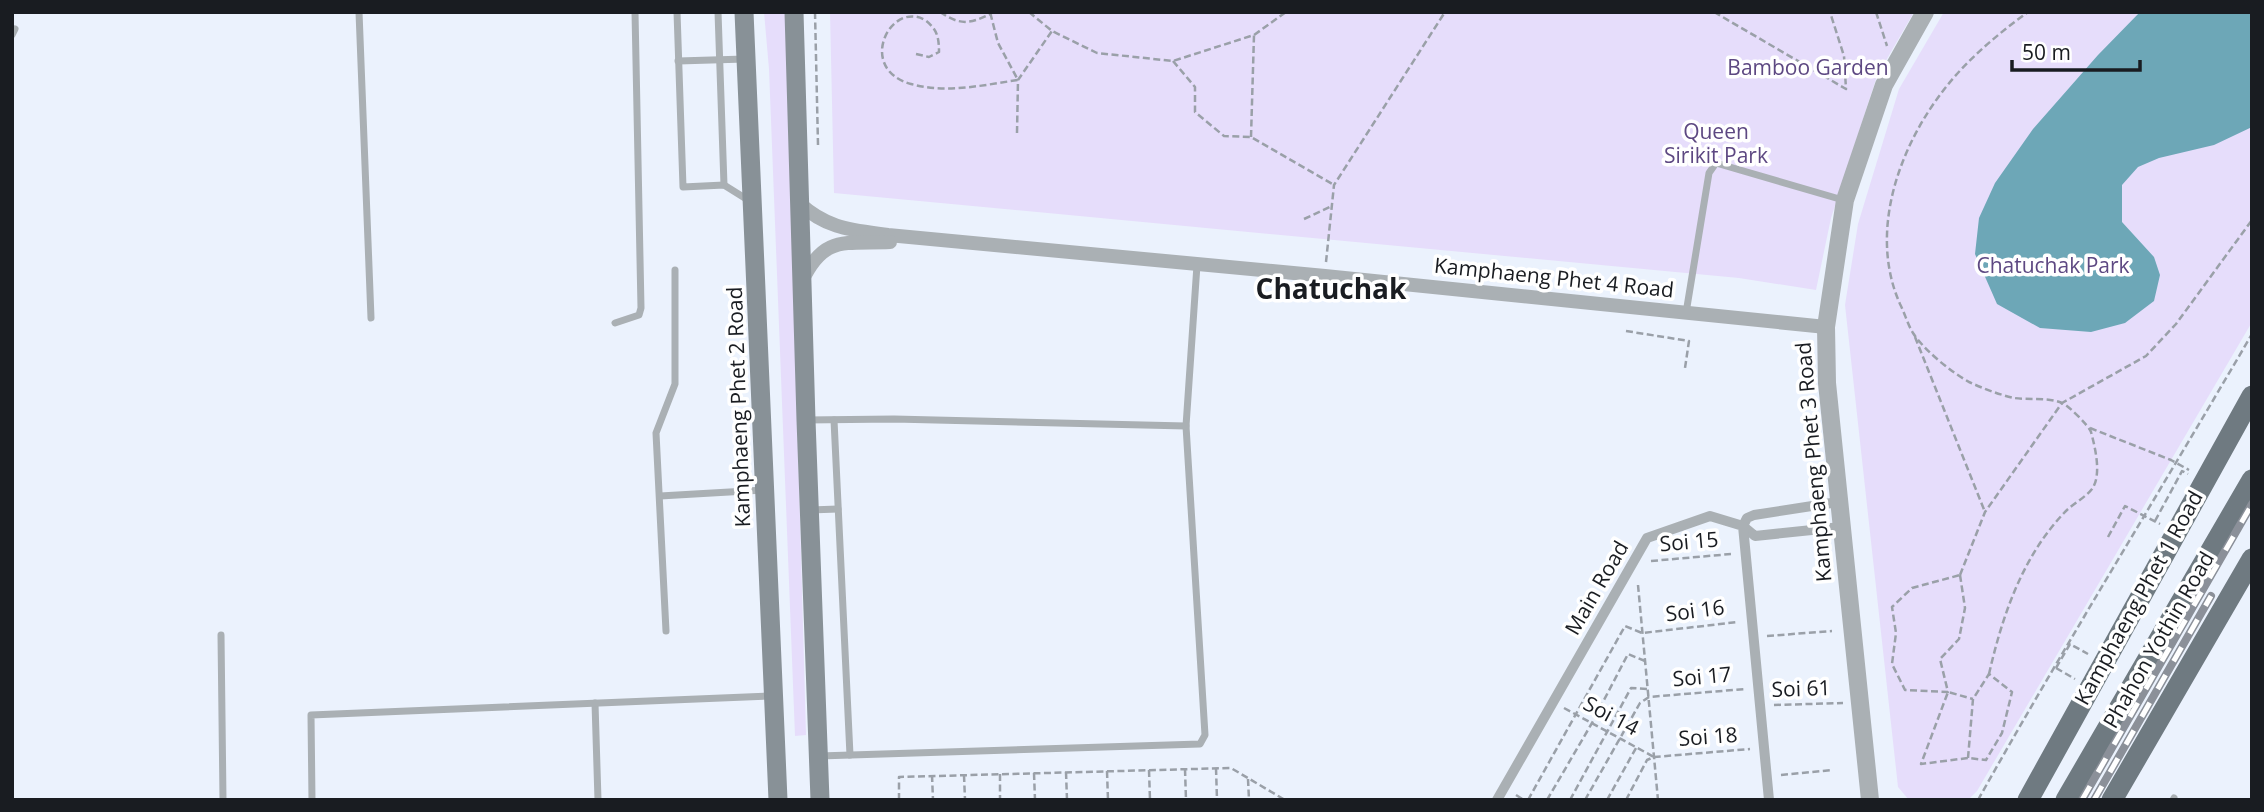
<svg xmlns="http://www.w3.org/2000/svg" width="2264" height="812" viewBox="0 0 2264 812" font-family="'Open Sans',sans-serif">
  <rect width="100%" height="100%" fill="#ebf2fd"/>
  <g fill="#e6ddfb">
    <path d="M 764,12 L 786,12 L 806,735 L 795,736 L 769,69 Z"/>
    <path d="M 830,12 L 1914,12 L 1877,76 L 1831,218 L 1816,290 L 1739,278 L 834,193 Z"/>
    <path d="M 1944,12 L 2252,12 L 2252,322 L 1977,791 L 1968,800 L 1909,800 L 1898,787 L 1845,305 L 1858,224 L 1899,89 Z"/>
  </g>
  <path fill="#6da7b7" d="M 2140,12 L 2252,12 L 2252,127 L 2214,145 L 2159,158 L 2138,167 L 2122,185 L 2122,222 L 2154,257 L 2160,275 L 2154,301 L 2125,323 L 2091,332 L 2040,328 L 1997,304 L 1975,254 L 1979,218 L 1995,183 L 2033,129 L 2098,55 Z"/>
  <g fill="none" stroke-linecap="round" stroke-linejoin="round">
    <g stroke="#9aa0a8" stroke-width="2.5" stroke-dasharray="7 3.5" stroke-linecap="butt">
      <path d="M 815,12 L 818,145"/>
      <path d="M 940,12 C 961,26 970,24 992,13"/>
      <path d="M 1029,12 L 1052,31 L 1097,53 L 1173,61 L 1254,35 L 1286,12"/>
      <path d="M 1714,12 L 1846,89 L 1844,56 L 1830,12"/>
      <path d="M 1876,12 L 1887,46"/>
      <path d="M 916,54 L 929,57 L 939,52 C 939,37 937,29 925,20 C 890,0 856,69 911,84 C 946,94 983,85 1018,80 L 998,43 L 990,12"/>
      <path d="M 1173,61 L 1195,87 L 1195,112 L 1224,136 L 1251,137 L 1334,185"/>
      <path d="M 1017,133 L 1018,80 L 1052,31"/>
      <path d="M 1251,137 L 1254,35"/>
      <path d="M 1304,219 L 1332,206"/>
      <path d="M 1326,262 L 1334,185 L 1445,12"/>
      <path d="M 1626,331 L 1689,341 L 1685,368"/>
      <path d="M 1915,337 L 1985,512"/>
      <path d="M 2090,428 L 2171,460 L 2189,470"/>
      <path d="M 2155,521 L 2182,471 L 2188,474"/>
      <path d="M 2108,537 L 2125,506 L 2160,524"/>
      <path d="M 1651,561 L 1731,554"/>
      <path d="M 1960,575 L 1985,512 L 2062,403 L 2146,356 L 2176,324 L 2252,220"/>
      <path d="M 1960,575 L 1965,608 L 1959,639 L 1940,659 L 1948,692 L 1905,690 L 1892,664 L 1896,633 L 1892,607 L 1912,588 Z"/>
      <path d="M 1638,585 L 1658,800"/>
      <path d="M 1767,636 L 1832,631"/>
      <path d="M 2056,668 L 2070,644 L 2088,654"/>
      <path d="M 2056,668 L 2075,679"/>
      <path d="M 1989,674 C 2002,617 2022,557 2064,513 C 2072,504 2085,498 2092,489 C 2102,475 2095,447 2091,432 C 2089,426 2068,405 2062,403 C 2048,397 2029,400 2014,398 C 2000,395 1982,388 1969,382 C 1951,372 1924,350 1913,333 C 1908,325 1905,314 1900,304 C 1868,232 1899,146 1946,87 C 1968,59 1999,33 2028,12"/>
      <path d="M 1774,705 L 1843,703"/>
      <path d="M 1564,708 L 1654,757"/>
      <path d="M 1968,758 L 1973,699 L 1989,674 L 2012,692 L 2002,733 L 1986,760 L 1968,758 L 1921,764 L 1948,692 L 1973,699"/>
      <path d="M 1216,768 L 1217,800"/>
      <path d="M 1185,769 L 1186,800"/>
      <path d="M 1149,770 L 1150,800"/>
      <path d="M 1107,771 L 1108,800"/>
      <path d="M 1066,772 L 1067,800"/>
      <path d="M 1034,773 L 1035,800"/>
      <path d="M 1000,774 L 1000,800"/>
      <path d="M 932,775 L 933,800"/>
      <path d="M 964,775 L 965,800"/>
      <path d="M 1781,775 L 1833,770"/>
      <path d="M 1248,779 L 1249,800"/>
      <path d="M 1516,795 L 1524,800"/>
      <path d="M 899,800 L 899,777 L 1231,768 L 1285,800"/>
      <path d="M 1528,800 L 1625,626 L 1642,633 L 1738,622"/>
      <path d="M 1547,800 L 1592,723 L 1628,654 L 1645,661"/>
      <path d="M 1570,800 L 1631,688 L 1647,689"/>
      <path d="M 1585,800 L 1640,703 L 1649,697 L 1745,689"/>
      <path d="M 1607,800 L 1636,748"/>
      <path d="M 1626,800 L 1647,760 L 1654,757 L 1750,749"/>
      <path d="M 1978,800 C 2066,643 2161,490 2252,334"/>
    </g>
    <g stroke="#aab0b4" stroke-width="7">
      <path d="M 359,12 L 371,318"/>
      <path d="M 677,12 L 683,187 L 724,185 L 748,200"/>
      <path d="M 718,12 L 724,185"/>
      <path d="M 12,35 L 15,29"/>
      <path d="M 678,61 L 745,59"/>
      <path d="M 1686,313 L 1709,173 L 1716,163 L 1843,200"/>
      <path d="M 615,323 L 639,315 L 641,308 L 635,12"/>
      <path d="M 806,420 L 894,419 L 1186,426"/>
      <path d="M 834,420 L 850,755"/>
      <path d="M 660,496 L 764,490"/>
      <path d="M 810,510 L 838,509"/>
      <path d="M 666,631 L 656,433 L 675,384 L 675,270"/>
      <path d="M 221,635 L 223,800"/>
      <path d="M 595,703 L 598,800"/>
      <path d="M 819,756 L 1200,744 L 1205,735 L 1186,426 L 1197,265"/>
      <path d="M 312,800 L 311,715 L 771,696"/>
      <path d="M 2173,800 L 2174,798"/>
    </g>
    <g stroke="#aab0b4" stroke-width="10">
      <path d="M 1838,502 L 1754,515 L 1747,518 L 1743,526 L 1755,536 L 1841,527"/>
      <path d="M 1497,800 L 1647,538 L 1710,516 L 1743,526 L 1769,800"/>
    </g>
    <g stroke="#aab0b4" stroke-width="14">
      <path d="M 799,203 C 827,229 852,230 888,235 L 1325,276 L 1826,327"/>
      <path d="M 802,281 C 824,235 844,244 890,242"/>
    </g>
    <path stroke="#aab0b4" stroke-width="18" d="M 1870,800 L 1827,383 L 1826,327 L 1845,200 L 1884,85 L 1925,12"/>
    <g stroke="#889197" stroke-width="19">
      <path d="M 744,12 L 778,800"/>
      <path d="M 794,12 L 806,420 L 820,800"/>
    </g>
    <g stroke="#6f7a81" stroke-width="21">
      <path d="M 2028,800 L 2252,396"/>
      <path d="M 2066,800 L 2252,480"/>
      <path d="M 2112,800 L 2252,559"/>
    </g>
    <g stroke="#8b9099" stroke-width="8">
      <g id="rail">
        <path d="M 2082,800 L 2252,504"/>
        <path d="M 2094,800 L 2211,596"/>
      </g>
    </g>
    <use href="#rail" stroke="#fff" stroke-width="5" stroke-dasharray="16" stroke-linecap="butt"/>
  </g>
  <g text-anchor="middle" stroke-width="7" stroke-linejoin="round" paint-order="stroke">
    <g font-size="21" fill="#5d4882" stroke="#fff">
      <text x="1808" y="75">Bamboo Garden</text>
      <text x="1716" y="139">Queen<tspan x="1716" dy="24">Sirikit Park</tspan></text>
      <text x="2053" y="273">Chatuchak Park</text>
    </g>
    <g font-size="21" fill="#191c21" stroke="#fff">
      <text transform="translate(1554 278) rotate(6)" y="7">Kamphaeng Phet 4 Road</text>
      <text transform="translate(739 407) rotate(-92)" y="7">Kamphaeng Phet 2 Road</text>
      <text transform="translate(1814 462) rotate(-95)" y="7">Kamphaeng Phet 3 Road</text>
      <text transform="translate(1689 542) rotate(-5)" y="7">Soi 15</text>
      <text transform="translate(1597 588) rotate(-60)" y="7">Main Road</text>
      <text transform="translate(2139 598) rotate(-61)" y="7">Kamphaeng Phet 1 Road</text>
      <text transform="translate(1695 611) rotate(-7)" y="7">Soi 16</text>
      <text transform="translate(2159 640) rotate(-60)" y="7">Phahon Yothin Road</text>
      <text transform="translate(1702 677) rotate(-5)" y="7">Soi 17</text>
      <text transform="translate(1801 689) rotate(-2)" y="7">Soi 61</text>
      <text transform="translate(1611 716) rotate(28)" y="7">Soi 14</text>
      <text transform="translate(1708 737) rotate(-4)" y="7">Soi 18</text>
    </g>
    <g font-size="28" font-weight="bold" fill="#191c21" stroke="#fff">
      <text x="1331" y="299">Chatuchak</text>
    </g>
  </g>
  <rect width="2264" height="812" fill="none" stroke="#191c21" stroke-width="28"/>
  <path d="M2012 60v10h128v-10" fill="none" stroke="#191c21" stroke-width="3.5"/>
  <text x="2022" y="60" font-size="21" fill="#191c21" stroke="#ffffff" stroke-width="5" paint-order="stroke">50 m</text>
</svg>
